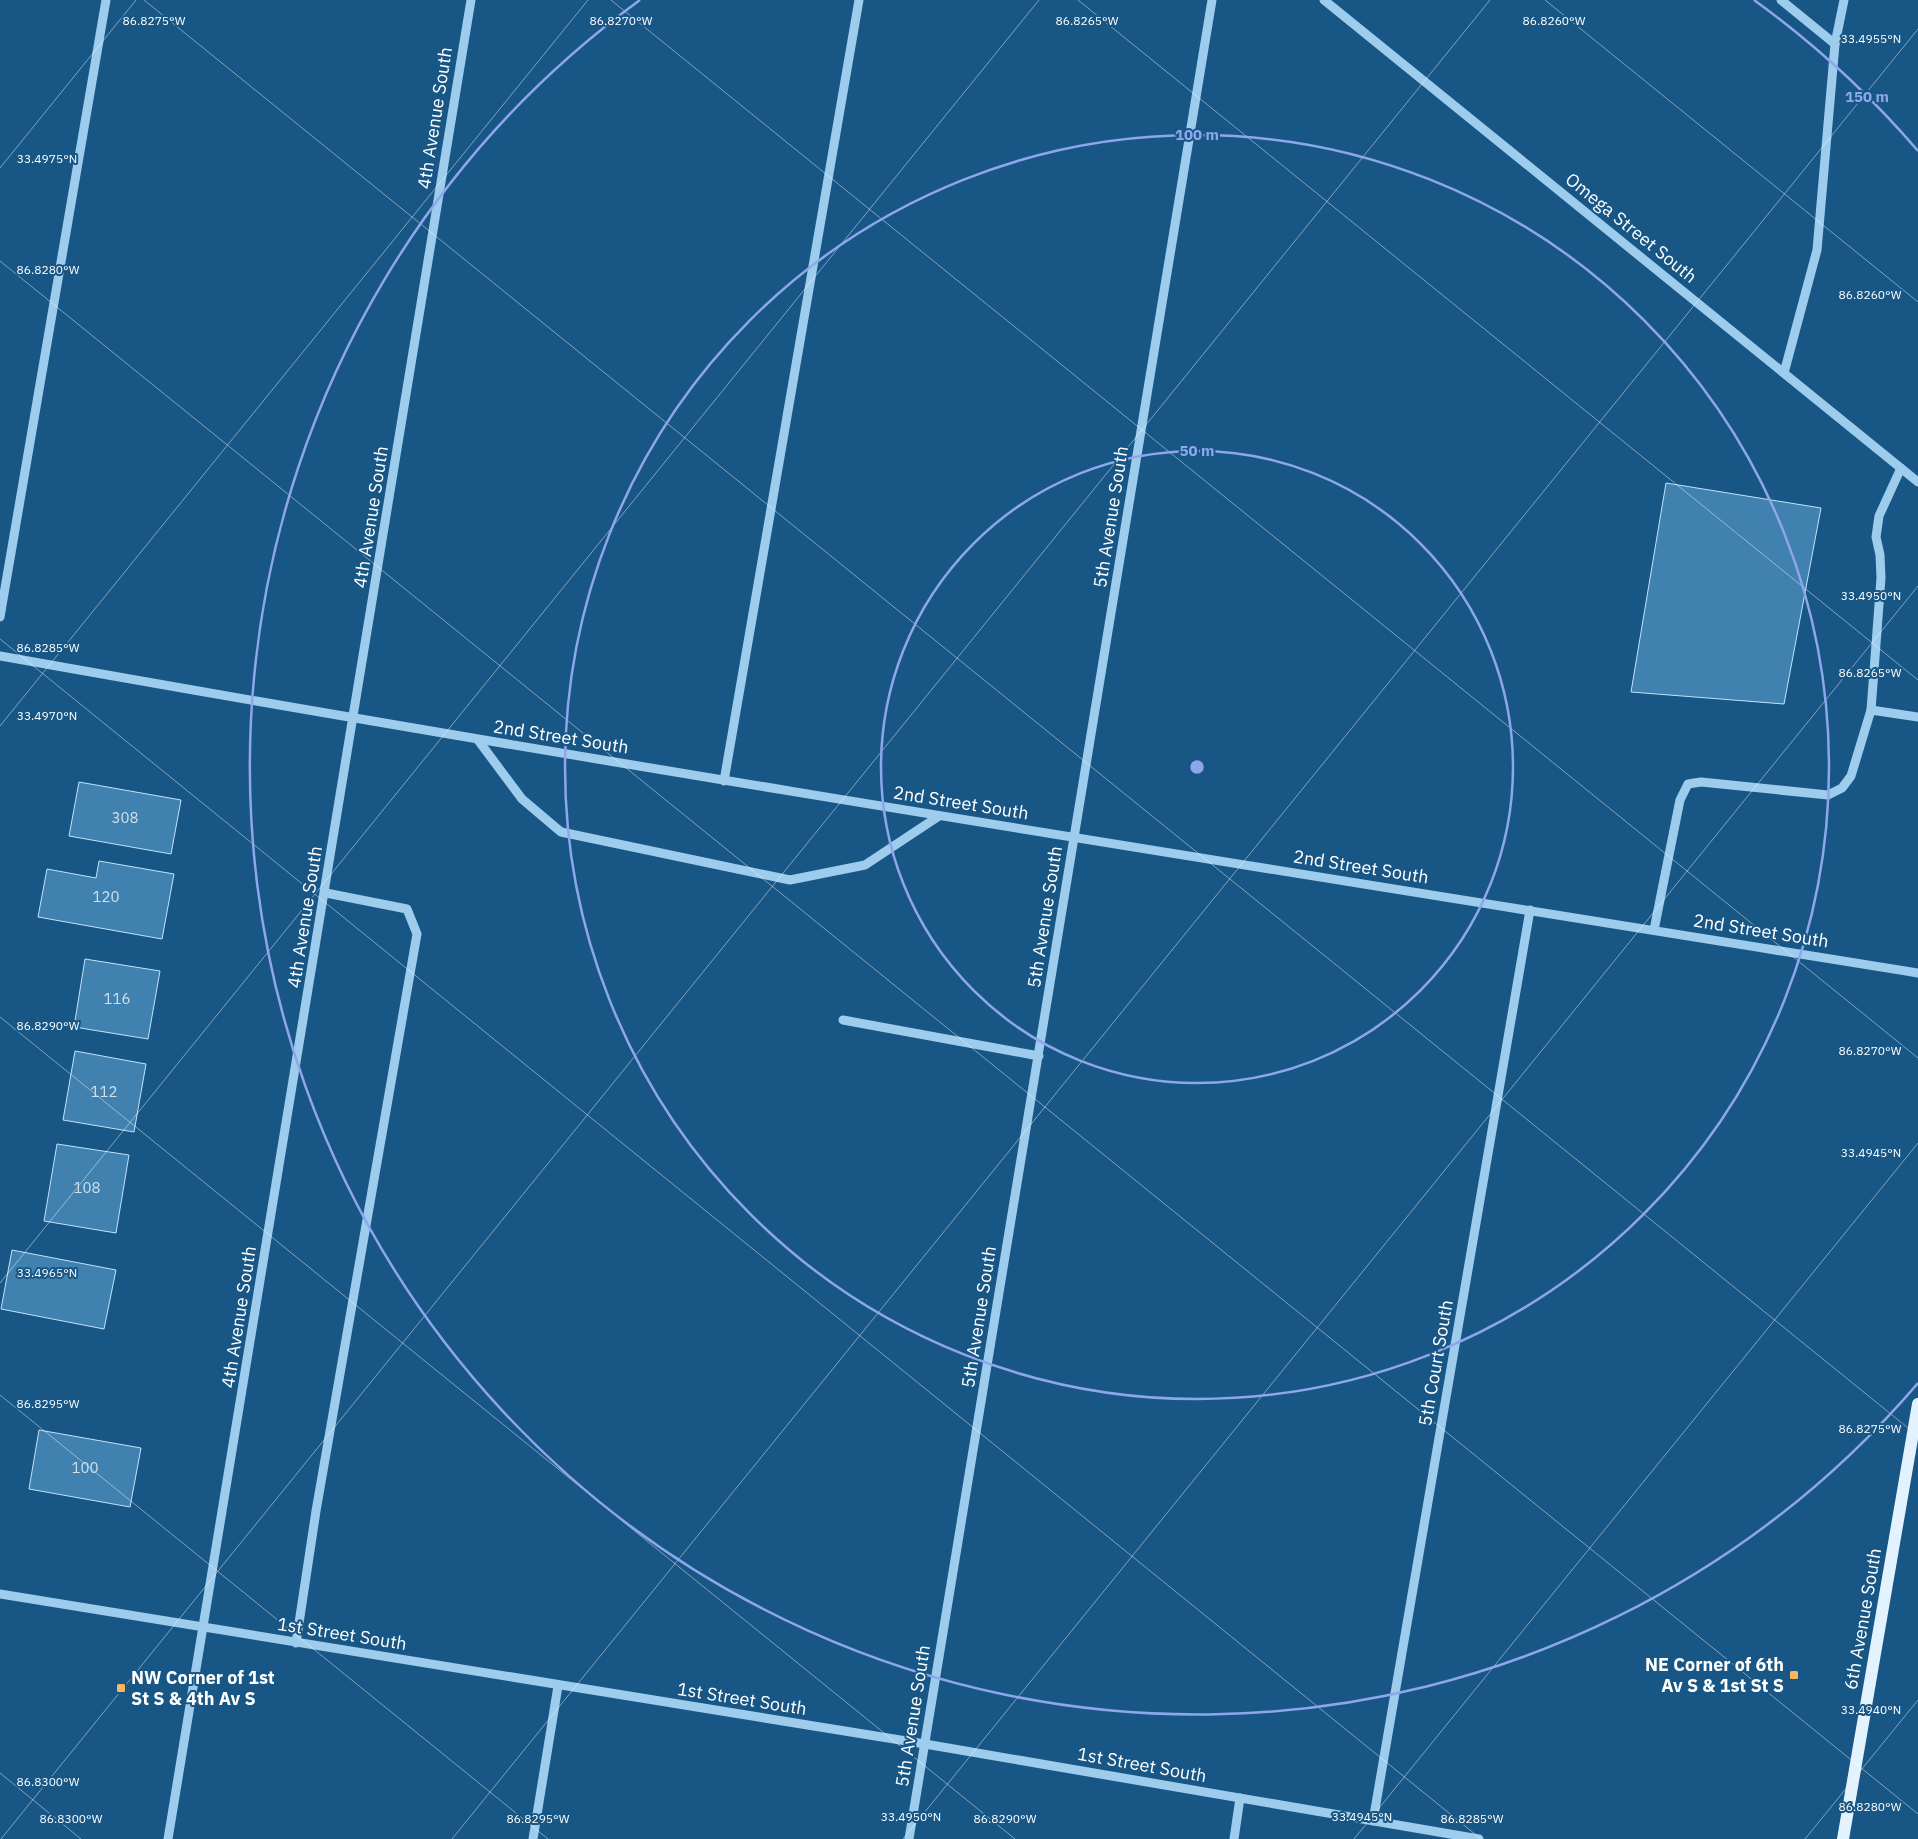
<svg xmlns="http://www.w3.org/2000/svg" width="1918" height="1839" viewBox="0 0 1918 1839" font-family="'IBM Plex Sans',sans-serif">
  <rect width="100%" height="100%" fill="#185785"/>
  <g fill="#4081af" stroke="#c2e3f9">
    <path d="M 1666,483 L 1821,508 L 1784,704 L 1631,692 Z"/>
    <path d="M 79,782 L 181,800 L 171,854 L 69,836 Z"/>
    <path d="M 99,861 L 174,874 L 162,939 L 38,917 L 47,869 L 96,878 Z"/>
    <path d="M 85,959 L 160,971 L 148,1039 L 74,1027 Z"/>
    <path d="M 75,1051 L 146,1064 L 134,1132 L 63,1120 Z"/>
    <path d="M 57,1144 L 129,1155 L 116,1233 L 44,1221 Z"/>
    <path d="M 12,1250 L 116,1270 L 104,1329 L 1,1309 Z"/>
    <path d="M 39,1430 L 141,1448 L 130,1507 L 29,1489 Z"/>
  </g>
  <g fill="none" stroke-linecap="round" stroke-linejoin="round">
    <g stroke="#9dcced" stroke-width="9">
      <path d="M 1324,0 L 1918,482"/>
      <path d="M 1781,0 L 1835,44"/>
      <path d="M 1784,373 L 1817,250 L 1835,44 L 1844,0"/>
      <path d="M 0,617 L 106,0"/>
      <path d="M 0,656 C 638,770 1278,870 1918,973"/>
      <path d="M 1871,710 L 1881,578 L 1880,555 L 1876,537 L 1879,516 L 1901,468"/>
      <path d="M 478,740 L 522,799 L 561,832 L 790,880 L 865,865 L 939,816"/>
      <path d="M 724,781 L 859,0"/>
      <path d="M 1654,930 L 1680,800 L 1688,784 L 1701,782 L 1828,795 L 1842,788 L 1851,776 L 1871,710 L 1918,717"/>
      <path d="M 843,1020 L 1039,1056"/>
      <path d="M 0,1594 L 925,1744 L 1479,1839"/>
      <path d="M 296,1643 L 316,1511 L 417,934 L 407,909 L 326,893"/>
      <path d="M 1373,1821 L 1530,910"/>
      <path d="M 168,1839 L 471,0"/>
      <path d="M 533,1839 L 558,1686"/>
      <path d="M 909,1839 L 1212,0"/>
      <path d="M 1234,1839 L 1240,1798"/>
    </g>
    <path stroke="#e3f2ff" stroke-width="12" d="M 1843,1839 L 1918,1404"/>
  </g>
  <path fill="none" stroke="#fff" stroke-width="1" stroke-opacity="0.45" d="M 144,0 L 1918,1436M 611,0 L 1918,1058M 1078,0 L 1918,680M 1545,0 L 1918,302M 0,168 L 136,0M 0,261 L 1918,1814M 0,639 L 1481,1839M 0,726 L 588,0M 0,1017 L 1015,1839M 0,1283 L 1039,0M 0,1395 L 548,1839M 0,1773 L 81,1839M 1,1839 L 1490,0M 452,1839 L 1918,29M 903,1839 L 1918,586M 1354,1839 L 1918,1143M 1805,1839 L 1918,1700"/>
  <g fill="none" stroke="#8ea6ec" stroke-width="2.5">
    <circle cx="1197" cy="767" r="316"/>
    <circle cx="1197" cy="767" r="632"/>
    <path d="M1918 1383A948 948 0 1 1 640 0M1754 0A948 948 0 0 1 1918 151"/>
  </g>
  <g fill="#ffb759" stroke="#185785" stroke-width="2">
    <rect x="1789" y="1670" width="10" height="10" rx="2.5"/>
    <rect x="116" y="1683" width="10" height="10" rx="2.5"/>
  </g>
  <g text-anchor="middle" stroke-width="4" stroke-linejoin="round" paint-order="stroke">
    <g font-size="15" fill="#cfe0eb">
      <text x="125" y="823">308</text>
      <text x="106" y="902">120</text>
      <text x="117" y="1004">116</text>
      <text x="104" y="1097">112</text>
      <text x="87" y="1193">108</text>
      <text x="85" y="1473">100</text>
    </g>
    <g font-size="18" fill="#fff" stroke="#185785">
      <text transform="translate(435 118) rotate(-81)" y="6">4th Avenue South</text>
      <text transform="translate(1631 228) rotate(39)" y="6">Omega Street South</text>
      <text transform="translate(371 517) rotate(-81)" y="6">4th Avenue South</text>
      <text transform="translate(1111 517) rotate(-81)" y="6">5th Avenue South</text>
      <text transform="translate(561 737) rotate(9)" y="6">2nd Street South</text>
      <text transform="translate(961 803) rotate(9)" y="6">2nd Street South</text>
      <text transform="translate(1361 867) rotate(9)" y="6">2nd Street South</text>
      <text transform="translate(305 917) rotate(-81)" y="6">4th Avenue South</text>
      <text transform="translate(1045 917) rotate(-81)" y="6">5th Avenue South</text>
      <text transform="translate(1761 931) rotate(9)" y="6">2nd Street South</text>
      <text transform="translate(239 1317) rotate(-81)" y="6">4th Avenue South</text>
      <text transform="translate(979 1317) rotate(-81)" y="6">5th Avenue South</text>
      <text transform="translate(1436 1363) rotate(-80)" y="6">5th Court South</text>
      <text transform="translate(1863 1619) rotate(-80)" y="6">6th Avenue South</text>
      <text transform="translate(342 1634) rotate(9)" y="6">1st Street South</text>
      <text transform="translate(742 1699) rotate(9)" y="6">1st Street South</text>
      <text transform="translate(913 1716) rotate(-81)" y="6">5th Avenue South</text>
      <text transform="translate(1142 1765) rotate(10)" y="6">1st Street South</text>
    </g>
    <g font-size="18" font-weight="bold" fill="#fff" stroke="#185785" text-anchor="end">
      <text x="1784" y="1671">NE Corner of 6th<tspan x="1784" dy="21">Av S &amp; 1st St S</tspan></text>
      <text x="131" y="1684" text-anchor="start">NW Corner of 1st<tspan x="131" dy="21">St S &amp; 4th Av S</tspan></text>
    </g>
  </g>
  <g font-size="12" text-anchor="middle" fill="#fff" stroke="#185785" stroke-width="4" stroke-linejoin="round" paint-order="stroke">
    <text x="154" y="25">86.8275°W</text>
    <text x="621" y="25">86.8270°W</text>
    <text x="1087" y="25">86.8265°W</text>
    <text x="1554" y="25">86.8260°W</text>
    <text x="1871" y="43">33.4955°N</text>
    <text x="47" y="163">33.4975°N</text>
    <text x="48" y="274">86.8280°W</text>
    <text x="1870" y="299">86.8260°W</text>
    <text x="1871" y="600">33.4950°N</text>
    <text x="48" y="652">86.8285°W</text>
    <text x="1870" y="677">86.8265°W</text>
    <text x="47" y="720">33.4970°N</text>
    <text x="48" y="1030">86.8290°W</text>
    <text x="1870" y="1055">86.8270°W</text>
    <text x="1871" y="1157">33.4945°N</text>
    <text x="47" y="1277">33.4965°N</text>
    <text x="48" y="1408">86.8295°W</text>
    <text x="1870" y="1433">86.8275°W</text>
    <text x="1871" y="1714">33.4940°N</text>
    <text x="48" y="1786">86.8300°W</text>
    <text x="1870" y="1811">86.8280°W</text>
    <text x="911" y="1821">33.4950°N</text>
    <text x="1362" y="1821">33.4945°N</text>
    <text x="71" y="1823">86.8300°W</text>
    <text x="538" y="1823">86.8295°W</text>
    <text x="1005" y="1823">86.8290°W</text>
    <text x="1472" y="1823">86.8285°W</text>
  </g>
  <circle cx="1197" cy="767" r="8" fill="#8ea6ec" stroke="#185785" stroke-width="2.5"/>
  <g font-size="15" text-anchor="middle" font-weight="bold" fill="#8ea6ec" stroke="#185785" stroke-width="4" stroke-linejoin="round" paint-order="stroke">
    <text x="1867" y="102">150 m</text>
    <text x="1197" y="140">100 m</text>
    <text x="1197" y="456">50 m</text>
  </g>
</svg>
